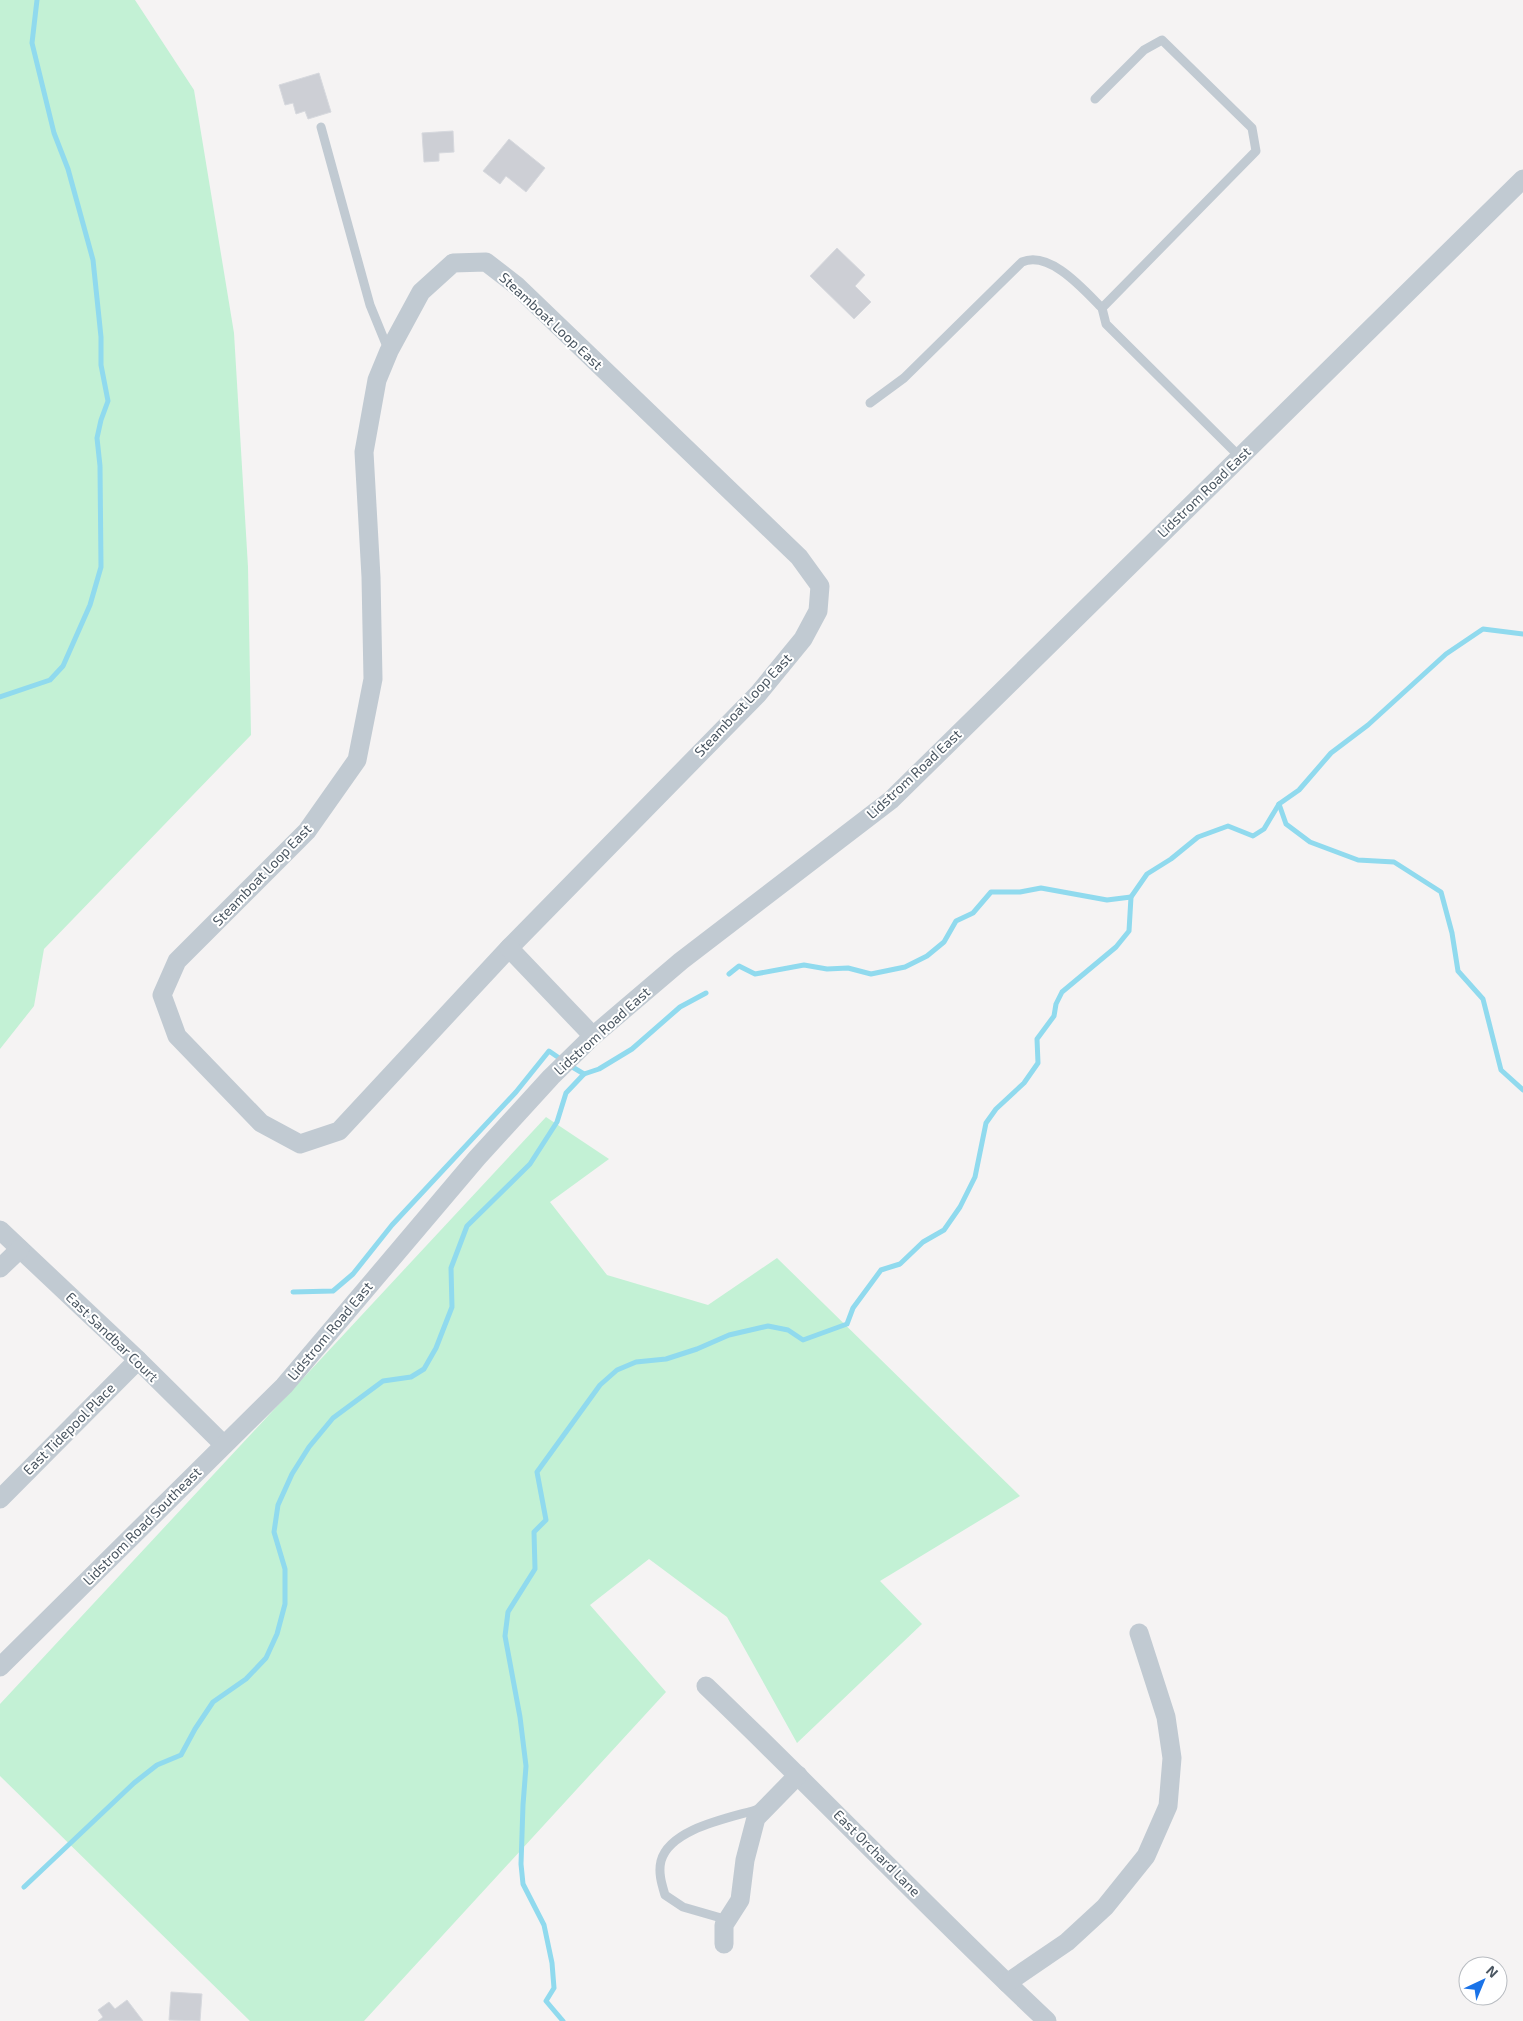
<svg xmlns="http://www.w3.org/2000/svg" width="1523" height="2021" viewBox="0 0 1523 2021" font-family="'Exo 2',sans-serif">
  <rect width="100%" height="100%" fill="#f5f3f3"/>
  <g fill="#c3f1d5">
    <path d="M 0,0 L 135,0 L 194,90 L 234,333 L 248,567 L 251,735 L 44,949 L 34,1006 L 0,1049 Z"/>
    <path d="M 546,1117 L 609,1159 L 550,1202 L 607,1275 L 708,1305 L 777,1258 L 1020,1496 L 880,1581 L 922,1624 L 797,1743 L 727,1617 L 649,1559 L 590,1605 L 666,1692 L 364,2021 L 250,2021 L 0,1776 L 0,1704 Z"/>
  </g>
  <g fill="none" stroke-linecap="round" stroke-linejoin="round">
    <g stroke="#90daee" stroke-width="5">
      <path d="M 0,697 L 50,680 L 63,666 L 90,605 L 101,567 L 100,466 L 97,438 L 101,420 L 108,401 L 101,365 L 101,337 L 93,260 L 68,169 L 54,133 L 32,43 L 37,0"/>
      <path d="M 1279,804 L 1286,824 L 1310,842 L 1358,860 L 1394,862 L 1441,892 L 1452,933 L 1458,971 L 1483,999 L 1501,1070 L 1523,1090"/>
      <path d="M 729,974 L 739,966 L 755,974 L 804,965 L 827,969 L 848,968 L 871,974 L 905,967 L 927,956 L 944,942 L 956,921 L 973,913 L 991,892 L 1020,892 L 1041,888 L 1107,900 L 1131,897"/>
      <path d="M 569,1065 L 584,1074"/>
      <path d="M 293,1292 L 333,1291 L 353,1274 L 392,1225 L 516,1092 L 549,1051 L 562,1060"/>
      <path d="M 24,1887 L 134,1783 L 157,1765 L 181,1755 L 195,1729 L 213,1702 L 246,1679 L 266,1658 L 277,1634 L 285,1604 L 285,1569 L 274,1532 L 278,1505 L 292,1474 L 309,1447 L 333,1418 L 383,1381 L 411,1377 L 424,1369 L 436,1348 L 452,1307 L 451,1268 L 467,1226 L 530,1164 L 557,1122 L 566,1093 L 584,1074 L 599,1069 L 632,1049 L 680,1007 L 706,993"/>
      <path d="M 563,2021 L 546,2001 L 554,1988 L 552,1963 L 544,1925 L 523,1884 L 521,1864 L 523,1805 L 526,1766 L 520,1717 L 505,1636 L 508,1612 L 535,1569 L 534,1532 L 546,1520 L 537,1472 L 600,1385 L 617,1370 L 636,1362 L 666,1359 L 697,1349 L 729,1335 L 768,1326 L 788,1330 L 803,1340 L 847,1324 L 853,1308 L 881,1270 L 900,1264 L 923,1242 L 944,1230 L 960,1207 L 975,1177 L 986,1123 L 996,1109 L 1024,1083 L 1038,1063 L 1037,1039 L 1054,1016 L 1056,1004 L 1062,992 L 1116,947 L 1129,931 L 1131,897 L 1147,874 L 1171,859 L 1198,837 L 1228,826 L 1253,836 L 1264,829 L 1279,804 L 1299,790 L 1331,753 L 1368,725 L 1446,654 L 1483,629 L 1523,634"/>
    </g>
  </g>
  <g fill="#cdcfd5" stroke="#d7d9de">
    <path d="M 319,73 L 331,112 L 308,119 L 305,111 L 296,114 L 293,103 L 285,105 L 279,85 Z"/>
    <path d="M 453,131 L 454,152 L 439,153 L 439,161 L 424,162 L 422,133 Z"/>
    <path d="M 509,139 L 545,168 L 526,192 L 506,176 L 500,184 L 483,171 Z"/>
    <path d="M 837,248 L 865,275 L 855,286 L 871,302 L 854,319 L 810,276 Z"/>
    <path d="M 171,1992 L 202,1994 L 200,2021 L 169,2020 Z"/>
    <path d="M 127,2000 L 143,2021 L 98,2021 L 103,2017 L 98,2010 L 109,2002 L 115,2009 Z"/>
  </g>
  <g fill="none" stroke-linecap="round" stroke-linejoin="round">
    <g stroke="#c1cad2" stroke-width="9">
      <path d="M 1095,99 L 1144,50 L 1162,40 L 1252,128 L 1256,151 L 1102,308 L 1106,324 L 1240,457"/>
      <path d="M 321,127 L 370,305 L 388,349"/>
      <path d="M 870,403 L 904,378 L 1022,262 C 1050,250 1084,290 1102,308"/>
      <path d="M 728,1920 L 683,1907 L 665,1895 C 662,1885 658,1873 661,1861 C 670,1828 730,1818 759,1809"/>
    </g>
    <g stroke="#c1cad2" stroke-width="19">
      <path d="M 486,262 L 517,286 L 799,557 L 820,586 L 818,611 L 803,639 L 758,694 L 509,948 L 339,1131 L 300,1144 L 261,1123 L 177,1036 L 162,995 L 177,961 L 307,831 L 357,760 L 373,679 L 371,577 L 364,452 L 377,380 L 389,351 L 421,292 L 453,263 Z"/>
      <path d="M 509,948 L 593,1036"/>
      <path d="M 0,1230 L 138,1360 L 224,1445"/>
      <path d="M 0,1268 L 20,1249"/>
      <path d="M 0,1499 L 138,1360"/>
      <path d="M 0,1667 L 284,1386 L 477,1158 L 551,1077 L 593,1036 L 681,961 L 891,800 L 1523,179"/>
      <path d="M 706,1686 C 821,1796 931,1912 1047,2021"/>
      <path d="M 724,1944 L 724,1925 L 740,1900 L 745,1860 L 756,1818 L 798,1775"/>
      <path d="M 1007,1983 L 1067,1942 L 1105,1907 L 1146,1856 L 1168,1806 L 1172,1758 L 1166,1717 L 1139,1633"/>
    </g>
  </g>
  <g text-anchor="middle" stroke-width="4" stroke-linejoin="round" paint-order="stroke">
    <g font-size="14" fill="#4a5661" stroke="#fff">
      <text transform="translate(551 321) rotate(43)" y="5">Steamboat Loop East</text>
      <text transform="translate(1204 492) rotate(-44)" y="5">Lidstrom Road East</text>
      <text transform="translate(743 705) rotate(-47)" y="5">Steamboat Loop East</text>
      <text transform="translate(914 774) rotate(-43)" y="5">Lidstrom Road East</text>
      <text transform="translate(262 875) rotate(-46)" y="5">Steamboat Loop East</text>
      <text transform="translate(602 1031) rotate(-42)" y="5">Lidstrom Road East</text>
      <text transform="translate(330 1331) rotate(-50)" y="5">Lidstrom Road East</text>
      <text transform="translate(112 1337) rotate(44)" y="5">East Sandbar Court</text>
      <text transform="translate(69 1429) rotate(-45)" y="5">East Tidepool Place</text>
      <text transform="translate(142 1526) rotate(-45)" y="5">Lidstrom Road Southeast</text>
      <text transform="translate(877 1853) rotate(45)" y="5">East Orchard Lane</text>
    </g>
  </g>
  <g transform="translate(1483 1981) rotate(44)"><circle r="24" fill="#ffffff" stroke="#b7bbc0"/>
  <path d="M0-4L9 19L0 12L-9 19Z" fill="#1a73e8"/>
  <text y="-8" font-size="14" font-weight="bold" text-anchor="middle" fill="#4a5661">N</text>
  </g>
</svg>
